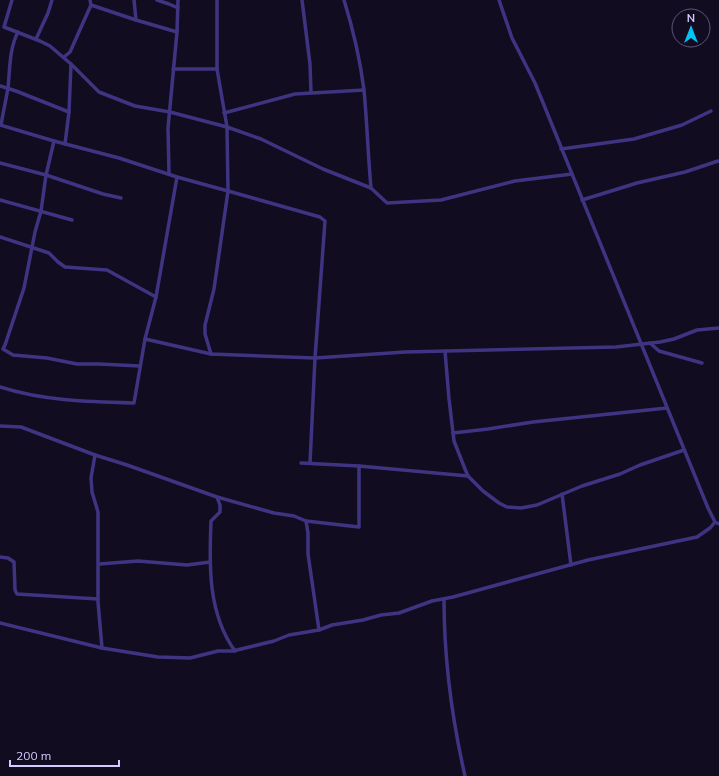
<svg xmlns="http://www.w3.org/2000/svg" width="719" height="776" viewBox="0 0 719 776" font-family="Mulish,sans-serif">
  <rect width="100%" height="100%" fill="#110c20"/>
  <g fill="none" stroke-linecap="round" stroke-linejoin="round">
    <g stroke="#3f3482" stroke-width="3.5">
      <path d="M 12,0 L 4,27 L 40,41 L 50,46 L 71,64 L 99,92 L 135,106 L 170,112 L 227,127 L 261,139 L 323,169 L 371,188 L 387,203 L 441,200 L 515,181 L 572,174"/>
      <path d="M 90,0 L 91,5 L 136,20"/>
      <path d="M 134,0 L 136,20 L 177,32"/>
      <path d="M 157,0 L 169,4 L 178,8"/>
      <path d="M 302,0 L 310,64 L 311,92"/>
      <path d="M 344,0 C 353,29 360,59 364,90 C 367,122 368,155 371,188"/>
      <path d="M 499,0 L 512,38 L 535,83 L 708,508 L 715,522 L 719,524"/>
      <path d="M 36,39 L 48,13 L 52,0"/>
      <path d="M 64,57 L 70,52 L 91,5"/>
      <path d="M 173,69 L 217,69"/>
      <path d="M 0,86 L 16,91 L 69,112 L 71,64"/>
      <path d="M 224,113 L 295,94 L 364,90"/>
      <path d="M 0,125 L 54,141 L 119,158 L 177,177 L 228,191 L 227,127 L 217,69 L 217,0"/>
      <path d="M 1,125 C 3,113 6,100 8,88 C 10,70 9,49 18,32"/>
      <path d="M 54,141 L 46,175 L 41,211 L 35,232 L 24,288 L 5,345 L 3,349 L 13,355 L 47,358 L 77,364 L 99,364 L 140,366"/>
      <path d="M 65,144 L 69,112"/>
      <path d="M 561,149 L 634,139 L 682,125 L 711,111"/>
      <path d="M 0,163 L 46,175 L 103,194 L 121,198"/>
      <path d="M 169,174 L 168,128 L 177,32 L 178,0"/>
      <path d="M 177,177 L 156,297 L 145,339 L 211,354 L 315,358 L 310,463"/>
      <path d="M 0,200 L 72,220"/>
      <path d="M 582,200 L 637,183 L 685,172 L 718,161"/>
      <path d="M 0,237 L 49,253 L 58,262 L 65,267 L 107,270 L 156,297"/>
      <path d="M 650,343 L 659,351 L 702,363"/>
      <path d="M 445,351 L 449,399 L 454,441 L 465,469 L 468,476 L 483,491 L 499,503 L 507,507 L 521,508 L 537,505 L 582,486 L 620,474 L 640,465 L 684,450"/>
      <path d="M 211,354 L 205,334 L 205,325 L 214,289 L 228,191 L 320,217 L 325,221 L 315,358 L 405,352 L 616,347 L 660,342 L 674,339 L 697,330 L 719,328"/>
      <path d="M 0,387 C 43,401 90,402 134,403 L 145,339"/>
      <path d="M 0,426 L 21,427 L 95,455 L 127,465 L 217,497 L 274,513 L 294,516 L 306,521 L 308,533 L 308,554 L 319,630"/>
      <path d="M 453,433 L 488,429 L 533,422 L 667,408"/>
      <path d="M 95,455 L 91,478 L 92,492 L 98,512 L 98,602 L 102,648"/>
      <path d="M 301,463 L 359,466 L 468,476"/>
      <path d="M 562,494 L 571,565"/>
      <path d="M 217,497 L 220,505 L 220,512 L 211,521 C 209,565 208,614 235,651"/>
      <path d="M 306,521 L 359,527 L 359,466"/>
      <path d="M 0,557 L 8,558 L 14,562 L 15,590 L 17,594 L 98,599"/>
      <path d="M 99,564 L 138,561 L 187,565 L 210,562"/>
      <path d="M 444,599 C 444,658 452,719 465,776"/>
      <path d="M 0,623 L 102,648 L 158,657 L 190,658 L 218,651 L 233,651 L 274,641 L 289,635 L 319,630 L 332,625 L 363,620 L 381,615 L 399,613 L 432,601 L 453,597 L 588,560 L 697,537 L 710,528 L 715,522"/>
    </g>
  </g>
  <g transform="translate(691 28)"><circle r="19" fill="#110c20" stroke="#605879"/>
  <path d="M0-3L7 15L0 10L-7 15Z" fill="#00c4f6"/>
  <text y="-6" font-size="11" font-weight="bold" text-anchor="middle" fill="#d6cbff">N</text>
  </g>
  <path d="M10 760v6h109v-6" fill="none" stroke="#d6cbff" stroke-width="2"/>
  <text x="16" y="760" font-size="12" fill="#d6cbff" stroke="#110c20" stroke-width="3" paint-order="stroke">200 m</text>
</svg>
